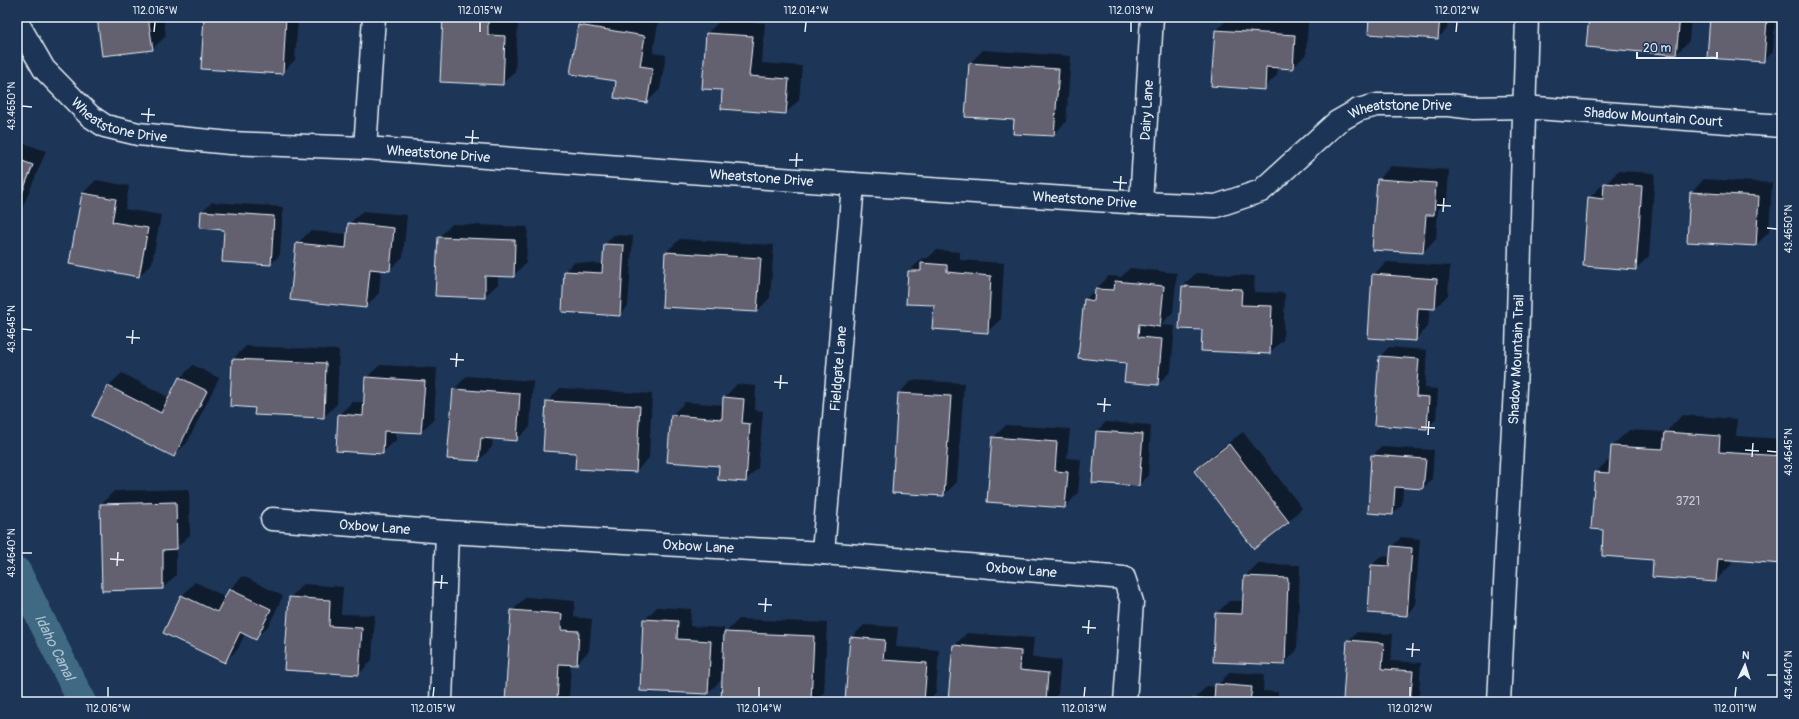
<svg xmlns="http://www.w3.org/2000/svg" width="1799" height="719" viewBox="0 0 1799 719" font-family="Pangolin,sans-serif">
  <rect width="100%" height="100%" fill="#1d3557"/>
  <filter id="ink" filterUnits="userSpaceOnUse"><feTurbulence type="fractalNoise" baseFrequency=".025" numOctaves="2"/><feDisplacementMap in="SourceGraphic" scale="8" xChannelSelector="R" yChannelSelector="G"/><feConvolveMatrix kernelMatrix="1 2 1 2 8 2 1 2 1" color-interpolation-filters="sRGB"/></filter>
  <g filter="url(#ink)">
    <g fill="#0007">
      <path d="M 98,17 L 163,17 L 166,36 L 152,49 Z"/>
      <path d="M 205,17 L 298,17 L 295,60 L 282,73 Z"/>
      <path d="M 444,17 L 501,17 L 500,22 L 518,23 L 515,71 L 502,84 Z"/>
      <path d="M 588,17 L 620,17 L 658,23 L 653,53 L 666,55 L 660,89 L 647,102 L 617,80 L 579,26 Z"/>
      <path d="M 1229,17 L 1308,22 L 1306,54 L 1293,68 L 1278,67 L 1277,75 L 1264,88 L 1216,31 Z"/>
      <path d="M 1370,17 L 1448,17 L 1447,29 L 1438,38 Z"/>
      <path d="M 1590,17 L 1691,17 L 1689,41 L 1676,54 Z"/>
      <path d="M 1711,17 L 1775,17 L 1773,52 L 1764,61 L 1708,57 Z"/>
      <path d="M 721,20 L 765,23 L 762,63 L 802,66 L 799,100 L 786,113 L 723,90 L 703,88 L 707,33 Z"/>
      <path d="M 983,50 L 1071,56 L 1066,122 L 1053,135 L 1015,119 L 966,116 L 970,63 Z"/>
      <path d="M 20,142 L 46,151 L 17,221 L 17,144 Z"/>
      <path d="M 1391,166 L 1449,170 L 1447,201 L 1438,210 L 1436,239 L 1423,252 L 1378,180 Z"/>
      <path d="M 1618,171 L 1655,173 L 1649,256 L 1636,269 L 1589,198 L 1602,185 L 1605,185 Z"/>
      <path d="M 1704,179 L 1772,183 L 1769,232 L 1756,245 L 1691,193 Z"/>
      <path d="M 96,180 L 129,186 L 125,209 L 161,215 L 152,263 L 139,276 L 83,193 Z"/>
      <path d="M 212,202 L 283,207 L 280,255 L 271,264 L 202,211 Z"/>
      <path d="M 363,211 L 407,215 L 403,257 L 389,270 L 381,269 L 379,293 L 366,307 L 297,244 L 310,231 L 348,234 L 349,224 Z"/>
      <path d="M 452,224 L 528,227 L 526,263 L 513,276 L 498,275 L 498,284 L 484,297 L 439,237 Z"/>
      <path d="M 614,235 L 633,236 L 628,306 L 619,315 L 565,271 L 574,262 L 604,264 L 605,244 Z"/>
      <path d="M 680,239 L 774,245 L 770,298 L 757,311 L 663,306 L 666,252 Z"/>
      <path d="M 936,250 L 960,252 L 960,260 L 1004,263 L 1001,319 L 987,332 L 935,305 L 909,271 L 923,258 L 928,258 Z"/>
      <path d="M 1387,262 L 1450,266 L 1448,295 L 1435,308 L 1430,308 L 1428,327 L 1415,340 L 1373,275 Z"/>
      <path d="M 1130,268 L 1177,273 L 1173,312 L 1161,325 L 1175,326 L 1171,371 L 1158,384 L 1127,362 L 1085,300 L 1109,276 L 1121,277 Z"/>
      <path d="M 1196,273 L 1255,276 L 1254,292 L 1285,293 L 1283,340 L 1269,353 L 1183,286 Z"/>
      <path d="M 246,346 L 339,350 L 337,404 L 324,417 L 256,407 L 233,359 Z"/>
      <path d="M 1389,347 L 1427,350 L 1425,388 L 1438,389 L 1436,419 L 1427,428 L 1380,356 Z"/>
      <path d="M 193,365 L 219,378 L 187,443 L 173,456 L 108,386 L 122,373 L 170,398 L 180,378 Z"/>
      <path d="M 380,365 L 437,368 L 434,419 L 421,432 L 396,431 L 396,440 L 382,453 L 339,415 L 352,402 L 365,402 L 366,378 Z"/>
      <path d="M 467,376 L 533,381 L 530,427 L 516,440 L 493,438 L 492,447 L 479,460 L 454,389 Z"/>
      <path d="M 912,380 L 964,383 L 957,482 L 944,495 L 893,492 L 899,393 Z"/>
      <path d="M 737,384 L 756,386 L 755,410 L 763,411 L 758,468 L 745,481 L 720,465 L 672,415 L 685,402 L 724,405 L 724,398 Z"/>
      <path d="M 560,388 L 652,394 L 649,458 L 636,471 L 577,452 L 547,402 Z"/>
      <path d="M 1682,415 L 1737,419 L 1736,436 L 1782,439 L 1782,563 L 1732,559 L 1732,564 L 1715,581 L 1655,560 L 1605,529 L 1596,472 L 1612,457 L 1612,446 L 1629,430 L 1666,432 Z"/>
      <path d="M 1106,422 L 1151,425 L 1148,476 L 1139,485 L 1097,431 Z"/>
      <path d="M 1006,425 L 1070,429 L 1067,458 L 1081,459 L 1078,493 L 1065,507 L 993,438 Z"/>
      <path d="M 1243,432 L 1302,508 L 1289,521 L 1254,548 L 1195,471 L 1208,458 Z"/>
      <path d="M 1381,447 L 1434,450 L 1432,479 L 1423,488 L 1403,487 L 1402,505 L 1393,514 L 1372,456 Z"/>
      <path d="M 189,489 L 190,535 L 176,548 L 176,575 L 163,588 L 101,504 L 114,491 Z"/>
      <path d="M 1401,537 L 1420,539 L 1415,606 L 1406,615 L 1372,565 L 1381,556 L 1391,557 L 1392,547 Z"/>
      <path d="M 1258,564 L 1300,565 L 1297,650 L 1284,664 L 1216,614 L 1229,601 L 1243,601 L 1244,577 Z"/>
      <path d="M 243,576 L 283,596 L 269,625 L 256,638 L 245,633 L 238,649 L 224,662 L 182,596 L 195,582 L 226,597 L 230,589 Z"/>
      <path d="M 303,584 L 343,587 L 341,614 L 375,615 L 372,660 L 359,674 L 290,598 Z"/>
      <path d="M 526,597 L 575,601 L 574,617 L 592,619 L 589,651 L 576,664 L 571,664 L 569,699 L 566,702 L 506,702 L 512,611 Z"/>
      <path d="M 657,607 L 691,609 L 690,626 L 724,628 L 724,634 L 739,619 L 827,623 L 824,693 L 815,702 L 722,702 L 724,656 L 722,656 L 721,680 L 708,693 L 644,620 Z"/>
      <path d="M 864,625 L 898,627 L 896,647 L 939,650 L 936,693 L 927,702 L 875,702 L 846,700 L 851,638 Z"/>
      <path d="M 1357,632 L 1393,634 L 1391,661 L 1421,663 L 1419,694 L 1411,702 L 1344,699 L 1348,641 Z"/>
      <path d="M 967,633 L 1034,638 L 1032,657 L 1061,660 L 1058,694 L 1050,702 L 988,702 L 954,646 Z"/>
      <path d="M 1230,672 L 1264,674 L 1263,691 L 1278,692 L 1278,702 L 1194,702 L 1194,699 L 1207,686 L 1216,687 Z"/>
      <path d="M 1591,698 L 1623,702 L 1588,702 Z"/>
    </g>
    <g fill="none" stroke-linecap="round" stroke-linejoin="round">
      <path stroke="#3f6b84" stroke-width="28" id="s1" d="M 17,571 L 82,702"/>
    </g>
    <g fill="#646170" stroke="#e8f1f8">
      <path d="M 97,17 L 148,17 L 153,50 L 102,56 Z"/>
      <path d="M 204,17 L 286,17 L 283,74 L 201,69 Z"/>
      <path d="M 443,17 L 488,17 L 488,35 L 505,36 L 503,85 L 440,82 Z"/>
      <path d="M 1369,17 L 1440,17 L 1438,39 L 1368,34 Z"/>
      <path d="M 1589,17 L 1680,17 L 1676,55 L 1586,47 Z"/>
      <path d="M 1710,17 L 1767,19 L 1764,62 L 1707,58 Z"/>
      <path d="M 578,25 L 645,36 L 640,66 L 653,68 L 647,103 L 614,98 L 616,81 L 570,74 Z"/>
      <path d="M 1215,30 L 1295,35 L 1293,69 L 1266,67 L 1265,90 L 1211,86 Z"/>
      <path d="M 706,33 L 753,36 L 749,76 L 789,79 L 786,114 L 721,109 L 722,90 L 702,89 Z"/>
      <path d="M 969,63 L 1059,69 L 1054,136 L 1013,134 L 1014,120 L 965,117 Z"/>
      <path d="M 17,159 L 33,165 L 17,206 Z"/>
      <path d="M 1377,179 L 1436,183 L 1434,215 L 1426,215 L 1423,253 L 1372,250 Z"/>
      <path d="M 1604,183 L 1642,186 L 1636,270 L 1583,266 L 1588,197 L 1603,199 Z"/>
      <path d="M 1690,192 L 1759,196 L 1756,246 L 1687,242 Z"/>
      <path d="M 82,193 L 116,199 L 112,222 L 148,228 L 139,277 L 69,264 Z"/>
      <path d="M 201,211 L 274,216 L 271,265 L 222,262 L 224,230 L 200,228 Z"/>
      <path d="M 348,223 L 394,228 L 390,271 L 370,269 L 366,308 L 290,300 L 296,243 L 346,248 Z"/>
      <path d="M 438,237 L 515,240 L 514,277 L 485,276 L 485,298 L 435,296 Z"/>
      <path d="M 604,244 L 624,245 L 620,316 L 562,312 L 564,271 L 602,273 Z"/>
      <path d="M 665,252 L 761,258 L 757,312 L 662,307 Z"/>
      <path d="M 921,263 L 947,265 L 947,272 L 991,276 L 988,333 L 932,329 L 934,305 L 906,304 L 908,271 L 921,271 Z"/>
      <path d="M 1372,274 L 1437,279 L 1435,309 L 1418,308 L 1416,341 L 1368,338 Z"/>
      <path d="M 1115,281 L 1164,286 L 1160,327 L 1139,324 L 1138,337 L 1162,339 L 1158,385 L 1124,382 L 1126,363 L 1078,358 L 1084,299 L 1094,301 L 1095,289 L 1114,290 Z"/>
      <path d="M 1182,286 L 1242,289 L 1241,305 L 1272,306 L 1270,354 L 1201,351 L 1202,330 L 1179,329 Z"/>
      <path d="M 1379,356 L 1419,359 L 1416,396 L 1429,397 L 1427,429 L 1374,425 Z"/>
      <path d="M 232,359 L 326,363 L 324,418 L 254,415 L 255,408 L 230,406 Z"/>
      <path d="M 179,377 L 207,391 L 174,457 L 92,416 L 108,386 L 161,413 Z"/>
      <path d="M 365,377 L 425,381 L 421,433 L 384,431 L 383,454 L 336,451 L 338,414 L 363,416 Z"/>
      <path d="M 453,389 L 520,394 L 517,441 L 481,438 L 479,461 L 447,459 Z"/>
      <path d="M 898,393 L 951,396 L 944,496 L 892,493 Z"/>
      <path d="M 723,397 L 744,399 L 742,423 L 750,424 L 746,482 L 718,480 L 719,466 L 667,462 L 671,415 L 722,419 Z"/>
      <path d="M 546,401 L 640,406 L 636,472 L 575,469 L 576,453 L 543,451 Z"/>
      <path d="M 1096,431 L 1143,434 L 1139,486 L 1092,483 Z"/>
      <path d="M 1665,432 L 1720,436 L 1719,452 L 1782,456 L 1782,564 L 1718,559 L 1716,582 L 1652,577 L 1653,560 L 1602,556 L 1603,530 L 1591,529 L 1595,472 L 1609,473 L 1611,446 L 1663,449 Z"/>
      <path d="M 992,437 L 1057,442 L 1055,471 L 1068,472 L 1065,508 L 987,502 Z"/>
      <path d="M 1229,444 L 1289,522 L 1254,549 L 1194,471 Z"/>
      <path d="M 1371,455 L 1426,459 L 1423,489 L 1395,487 L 1393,515 L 1368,513 Z"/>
      <path d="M 176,502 L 177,549 L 163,550 L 163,589 L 102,591 L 100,504 Z"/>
      <path d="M 1391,546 L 1412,548 L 1407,616 L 1368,613 L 1371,565 L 1389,566 Z"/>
      <path d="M 1244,576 L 1288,578 L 1285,665 L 1213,662 L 1215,613 L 1242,614 Z"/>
      <path d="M 229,589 L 271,609 L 256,640 L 240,632 L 225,663 L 163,633 L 181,595 L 217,612 Z"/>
      <path d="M 289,597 L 330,600 L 329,626 L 362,628 L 359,675 L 284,670 Z"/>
      <path d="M 511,610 L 562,614 L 561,630 L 579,631 L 577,665 L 559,664 L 557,702 L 505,702 Z"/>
      <path d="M 643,619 L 678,621 L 677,639 L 711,641 L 708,694 L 640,691 Z"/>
      <path d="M 724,632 L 814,636 L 811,702 L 721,702 Z"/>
      <path d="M 850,637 L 885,640 L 883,660 L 927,663 L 924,702 L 845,701 Z"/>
      <path d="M 1347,640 L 1384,643 L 1382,669 L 1413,671 L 1410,702 L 1343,700 Z"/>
      <path d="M 953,645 L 1021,651 L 1020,670 L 1048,673 L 1046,702 L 976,702 L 948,700 Z"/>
      <path d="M 1215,684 L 1252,687 L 1250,702 L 1193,702 L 1193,699 L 1214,700 Z"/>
    </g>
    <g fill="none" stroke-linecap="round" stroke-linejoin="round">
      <g stroke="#e8f1f8" stroke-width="25">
        <g id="minor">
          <path id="s2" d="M 17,22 L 44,69 L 90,116 L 105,126 L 138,134 L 230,143 L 365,148 L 809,181 L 1141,203 L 1216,206 L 1261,191 L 1337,122 L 1358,110 L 1377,105 L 1449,105 L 1474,108 L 1523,107 L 1782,126"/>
          <path d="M 365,148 L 374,17"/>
          <path id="s3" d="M 1141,203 L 1152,17"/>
          <path id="s4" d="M 272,519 L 447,532 L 823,553 L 1124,578 L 1132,602 L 1125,702"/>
          <path id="s5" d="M 823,553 L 853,184"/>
          <path d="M 441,702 L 447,532"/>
          <path id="s6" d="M 1499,702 L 1517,348 L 1527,17"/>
        </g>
      </g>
      <use href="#minor" stroke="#1d3557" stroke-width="22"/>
    </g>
  </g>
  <path fill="none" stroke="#e8f1f8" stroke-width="1.5" d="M 154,32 L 155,22M 480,32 L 480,22M 805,32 L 806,22M 1131,32 L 1131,22M 1456,32 L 1457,22M 22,106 L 32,107M 141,114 L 155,115M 148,122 L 149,108M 465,137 L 479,138M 472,144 L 473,130M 789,160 L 803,160M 796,167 L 797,153M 1113,182 L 1127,183M 1120,190 L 1121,176M 1437,205 L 1451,206M 1443,212 L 1444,198M 1767,228 L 1777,229M 22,329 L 32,330M 126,337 L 140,338M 132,344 L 133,330M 450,359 L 464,360M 456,367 L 457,353M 774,382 L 788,383M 780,389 L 781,375M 1097,404 L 1111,405M 1104,412 L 1105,398M 1421,427 L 1435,428M 1428,435 L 1429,421M 1745,450 L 1759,451M 1767,451 L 1777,452M 1752,457 L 1753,443M 22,553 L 32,553M 110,559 L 124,560M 117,566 L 118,552M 434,582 L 448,583M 441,589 L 442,575M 758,604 L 772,605M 765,612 L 766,598M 1082,627 L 1096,628M 1088,634 L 1089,620M 1406,649 L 1420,650M 1412,657 L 1413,643M 1767,675 L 1777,675M 108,697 L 108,687M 433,697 L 434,687M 759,697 L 759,687M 1084,697 L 1085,687M 1410,697 L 1410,687M 1735,697 L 1736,687"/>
  <g text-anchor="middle" stroke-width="3" stroke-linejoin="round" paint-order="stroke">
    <g font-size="12" fill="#c7cdd6">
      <text x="1688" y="505">3721</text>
    </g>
    <g font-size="14" fill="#e8f1f8" stroke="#1d3557">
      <text dy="5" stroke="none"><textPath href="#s3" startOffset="93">Dairy Lane</textPath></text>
      <text dy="5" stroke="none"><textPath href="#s2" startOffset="1469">Wheatstone Drive</textPath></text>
      <text dy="5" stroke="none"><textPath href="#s2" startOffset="149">Wheatstone Drive</textPath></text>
      <text dy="5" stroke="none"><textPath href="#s2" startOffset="1723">Shadow Mountain Court</textPath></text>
      <text dy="5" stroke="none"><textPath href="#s2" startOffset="473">Wheatstone Drive</textPath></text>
      <text dy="5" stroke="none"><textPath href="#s2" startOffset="797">Wheatstone Drive</textPath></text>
      <text dy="5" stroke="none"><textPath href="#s2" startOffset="1121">Wheatstone Drive</textPath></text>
      <text dy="5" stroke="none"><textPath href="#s6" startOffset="343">Shadow Mountain Trail</textPath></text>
      <text dy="5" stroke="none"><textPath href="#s5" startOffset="185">Fieldgate Lane</textPath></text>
      <text dy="5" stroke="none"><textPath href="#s4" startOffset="103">Oxbow Lane</textPath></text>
      <text dy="5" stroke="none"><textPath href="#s4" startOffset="427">Oxbow Lane</textPath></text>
      <text dy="5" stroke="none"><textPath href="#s4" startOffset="751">Oxbow Lane</textPath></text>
    </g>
    <g font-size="15" font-style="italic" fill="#adc2cf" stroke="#1d3557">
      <text dy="5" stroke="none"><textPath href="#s1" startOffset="85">Idaho Canal</textPath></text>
    </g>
  </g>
  <rect width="1799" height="719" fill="none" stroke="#1d3557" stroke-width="44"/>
  <g transform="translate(1745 665) rotate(4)" stroke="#1d3557" stroke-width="3" paint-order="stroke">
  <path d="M0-3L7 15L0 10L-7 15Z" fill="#e8f1f8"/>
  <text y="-6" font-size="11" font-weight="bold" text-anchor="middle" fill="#e8f1f8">N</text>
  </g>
  <path d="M1637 52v6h80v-6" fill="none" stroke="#e8f1f8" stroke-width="2"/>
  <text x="1643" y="52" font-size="12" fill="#e8f1f8" stroke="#1d3557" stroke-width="3" paint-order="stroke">20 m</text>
  <rect x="22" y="22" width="1755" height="675" fill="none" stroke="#e8f1f8" stroke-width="1.5"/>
  <g font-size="10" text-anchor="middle" fill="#e8f1f8">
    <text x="155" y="14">112.016°W</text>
    <text x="480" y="14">112.015°W</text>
    <text x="806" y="14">112.014°W</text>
    <text x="1131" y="14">112.013°W</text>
    <text x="1457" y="14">112.012°W</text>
    <text transform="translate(11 106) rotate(-90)" y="4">43.4650°N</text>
    <text transform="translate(1788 229) rotate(-90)" y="4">43.4650°N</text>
    <text transform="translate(11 329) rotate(-90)" y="4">43.4645°N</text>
    <text transform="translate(1788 452) rotate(-90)" y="4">43.4645°N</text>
    <text transform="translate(11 553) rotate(-90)" y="4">43.4640°N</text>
    <text transform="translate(1788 675) rotate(-90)" y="4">43.4640°N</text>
    <text x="108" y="712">112.016°W</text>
    <text x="433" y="712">112.015°W</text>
    <text x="759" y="712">112.014°W</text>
    <text x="1084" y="712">112.013°W</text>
    <text x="1410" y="712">112.012°W</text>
    <text x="1735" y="712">112.011°W</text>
  </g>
</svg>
